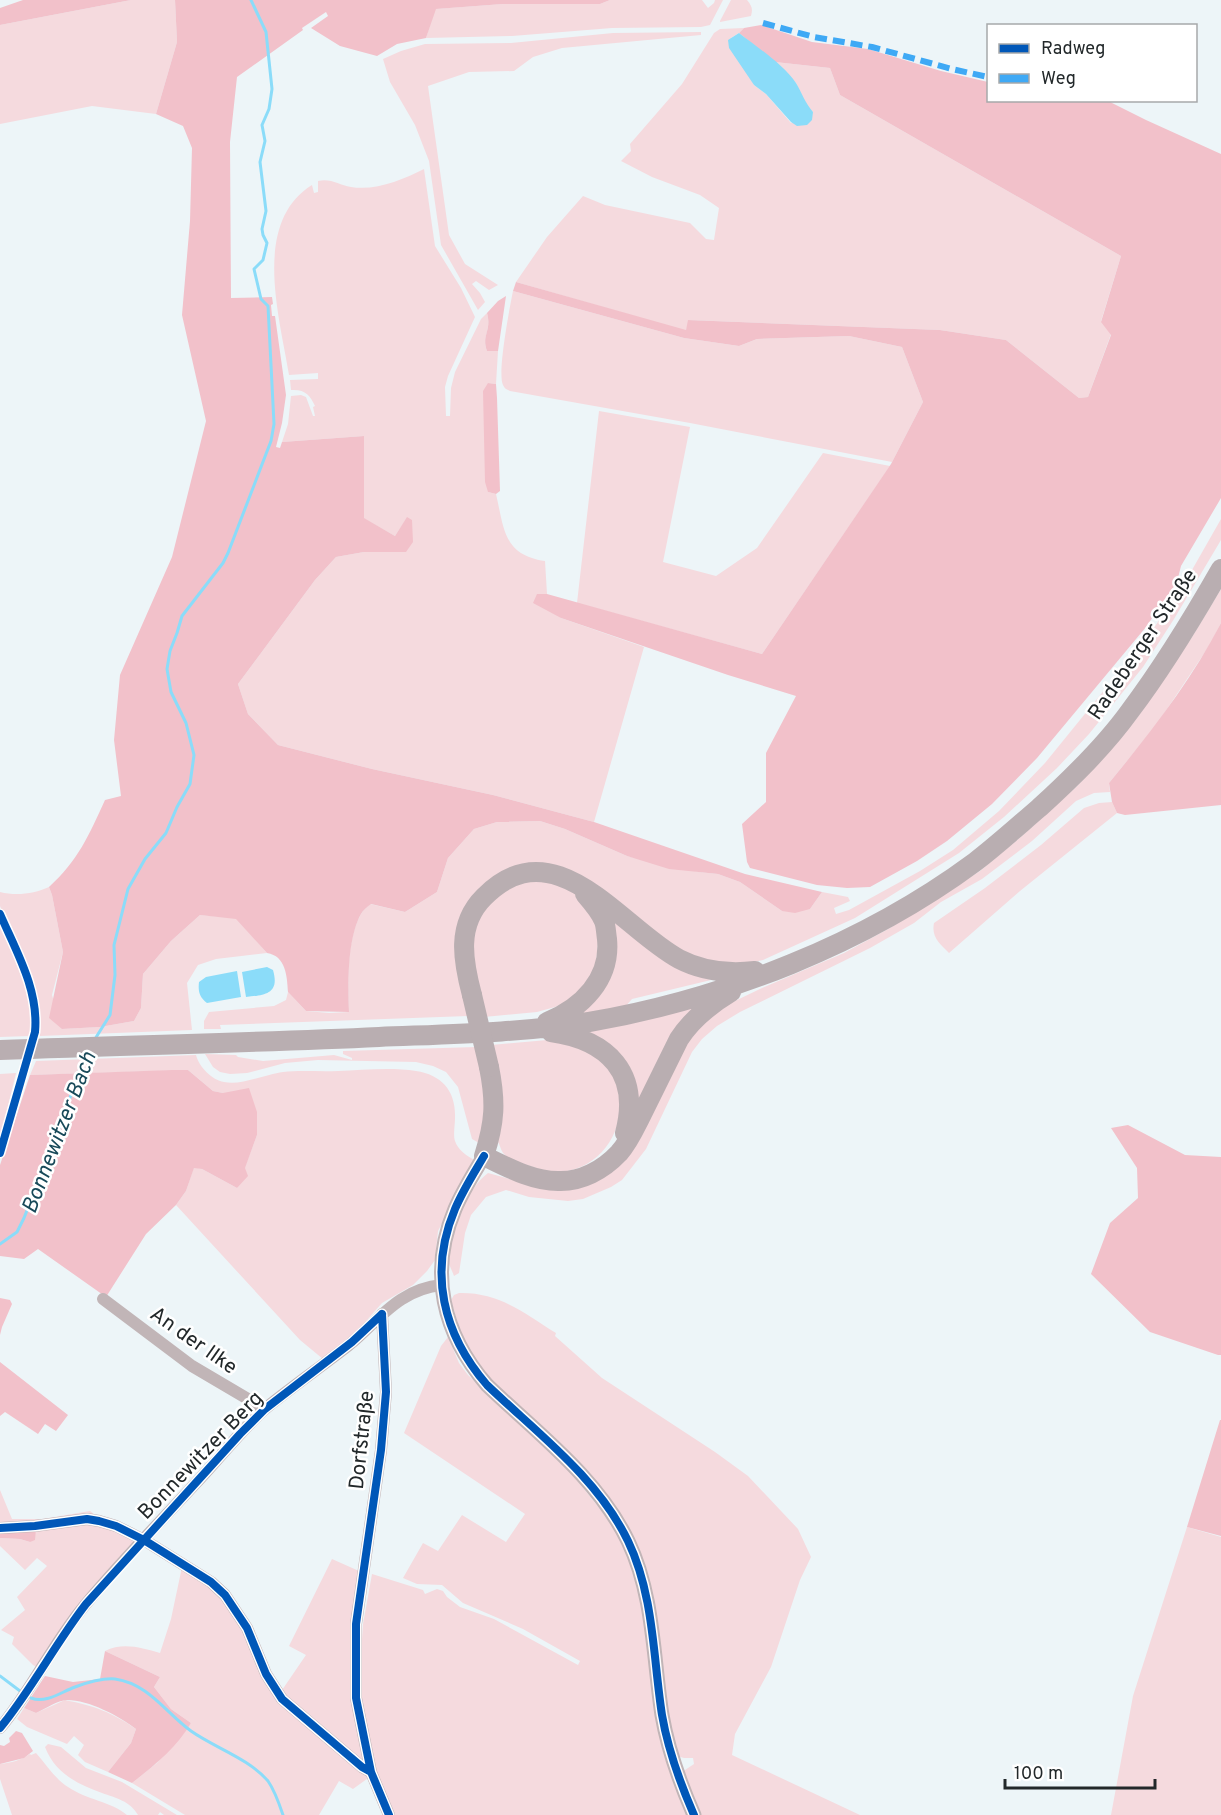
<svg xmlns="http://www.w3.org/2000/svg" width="1221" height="1815" font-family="Overpass,sans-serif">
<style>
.green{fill:#f5dade}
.forest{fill:#f2c1ca}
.water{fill:#8bdcf9}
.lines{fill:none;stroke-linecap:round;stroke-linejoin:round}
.stream{stroke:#8bdcf9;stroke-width:3}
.minor{stroke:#c1b5b7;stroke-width:12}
.tertiary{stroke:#c1b5b7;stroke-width:15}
.trunk{stroke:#b9aeb1;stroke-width:20}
.trunk-bridge{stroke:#b9aeb1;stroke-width:20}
.quiet{stroke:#3fa9f5;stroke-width:6;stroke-dasharray:12 6;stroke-linecap:butt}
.cycleway-casing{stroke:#fff;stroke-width:11}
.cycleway{stroke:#0057b8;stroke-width:8}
.labels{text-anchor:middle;stroke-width:5;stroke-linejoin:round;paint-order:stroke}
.street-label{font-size:21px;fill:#22282a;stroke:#fff}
.water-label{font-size:22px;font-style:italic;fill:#184959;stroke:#fff}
</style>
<rect width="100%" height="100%" fill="#edf5f8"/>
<!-- green -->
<path class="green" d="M131,0h44l2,42 -21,72 -64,-8 -92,18v-99z
M610,0h92l6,8 6,-5 1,-3h8l-13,25 -9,2 -89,1 -100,8 -86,2 9,-29 68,-5h97z
M731,0h16c5,6 6,9 4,16l-31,6v-1z
M744,28l-5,5 -8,5 23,47 12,9 25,29 22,-11 -7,-7 -10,-22 -21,-21 55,6 10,27 281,161 -20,65 10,13 -23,63 -9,1 -73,-58 -66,-10 -251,-10 -3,11 -170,-49 31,-45 36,-41 22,9 85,18 16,16 8,1 5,-32 -19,-13 -48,-18 -31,-16 10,-10 -1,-7 52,-60 32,-51 6,-4z
M701,32v3l-139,13 -29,9 -19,14 -45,1 -41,14 21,149 16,29 33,21 -9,5 -13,-9 -4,3 8,9 5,9 -7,8 -37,-65 -12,-84 -14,-36 -25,-43 -7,-23 18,-8 24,-7 86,-1 102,-10z
M424,169l11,77 26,42 14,29 -27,59 -3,11 1,29h4l1,-28 4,-16 26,-53 6,-6c5,18 -6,23 0,38h11l-2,33 -8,-1v109l8,2c8,34 7,61 49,67l2,33h-10l24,24 83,29 -50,175 -101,-27 -121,-26 -94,-24 -30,-31 -10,-30 77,-104 21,-23 28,-5h42l1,-34 -12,18 -32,-18 1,-82 -82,6 6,-18 3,-28 10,-1 5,2 7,19h2l-2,-9 2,-1c-5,-11 -10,-17 -24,-16l-1,-10 28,-1v-6l-29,2c-9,-57 -38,-152 23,-190l2,8 4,-1v-11c13,-3 21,4 33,6 25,4 51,-7 73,-18z
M513,291l171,47 55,8 18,-7 92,-3 53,11 21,55 -31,60 -202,-39 -180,-32c-4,-2 -5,-2 -7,-6 -6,-12 7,-79 10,-94z
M599,411l91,16 -27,135 53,14 41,-28 66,-95 67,13 -128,188 -185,-51z
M1221,519v21l-47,79 -31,48 -54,67 -32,34 -53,49 -45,36 -104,65 -92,42 -27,6 -51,-11 -131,-87 -78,29 -8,119 -248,9 1,4h-17v-8l5,-9 65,-6 12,-6 2,-8 18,19 23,2 20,-1c-1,-29 -3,-72 12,-98 2,-4 6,-7 9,-10l35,8 32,-20 11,-34 26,-29 23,-7 43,-1 25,8 62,27 72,16 19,2 22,8 42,29 28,-2 12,-17 26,5 2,4 -16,7 2,6 13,-4 71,-39 33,-21 46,-39 46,-48 104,-128 35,-51z
M1221,589v34l-10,20 -54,81 -48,59 1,9 -16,1 -18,8 -44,40 -50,38 -41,23 -27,21 -44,25 -130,64 -23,14 -15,13 -10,13 -46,97 -24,31 -11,7 -28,12 -15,2 -39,-4 -23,-7 -20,7 -15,18 -6,18 -6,40 -5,3c-2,-6 -6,-12 -6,-18 2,-26 19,-70 40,-85l26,7h84l76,-121 36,-46 52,-25 82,-35 46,-25 90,-57 43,-36 53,-48 29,-31 32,-38 55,-81z
M1112,802l5,11 -97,78 -71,62c-9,-9 -18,-16 -15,-30l51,-35 56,-43 43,-37 15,-5z
M527,880l27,2 24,12 11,14 10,24 -4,42 -22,25 -18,8 -18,5 -53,5 -13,-63 6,-34 22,-28z
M49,887l3,8 11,57 -11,43 10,34 38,-2 34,-6 7,-13 2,-34 28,-33 29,-26 36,3 31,35 -51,6 -18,6 -11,18 5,47 -152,6v-19l-2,-11 -8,-28 -30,-72v-14c16,4 34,2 49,-5z
M602,907l99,69 10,4 -79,19 -7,8 -55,10 29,-24z
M0,921l25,65 7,32 -2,18 -30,1z
M702,1003l-67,103 -55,-75z
M547,1040c20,2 38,6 55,19 8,6 12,18 15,27 15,52 -32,102 -84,81 -9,-3 -23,-6 -29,-13 -3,-3 -4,-9 -6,-12l-7,-97z
M476,1047l12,68 -9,28 -7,-4 -14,-52 -12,-15 -13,-6 -17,-4 -98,-2 -33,3 -38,10 -17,1 -10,-2 -7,-5 -8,-13 31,1 2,2 25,4 71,-6 18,5v-2l-9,-4v-3z
M196,1055c3,12 16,25 28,27 17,4 42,-8 59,-10 18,-2 37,0 55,-1 24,-1 54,-4 78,0 26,4 40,20 39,47 0,7 -2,17 0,23 3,9 11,14 19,19l-36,71 -3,29 -8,11 -14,14 -31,18 -31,35 -28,21 -23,-19 -124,-135 10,-14 8,-24 8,2 35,19 20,-53 -34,-42 -10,-2 -25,-21 -158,5 6,-14z
M16,1073l-16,66v-65z
M459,1293c40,-1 65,20 97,40l-1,3 47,42 113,74 33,24 50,53 13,28 -11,23 -29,87 -36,67 -3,21 128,60h-159l-19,-43 12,-8 -1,-6h-9l-7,-2 -46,-219 -142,-158 -26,-37 -12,-42 3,-5z
M448,1337l11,26 9,12 104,99 37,46 16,27 13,42 49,226h-295l-17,-41 -16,-91 4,-59 9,-50 51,16 2,4 12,-5 6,2 4,6 13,10 34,12 84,46 2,-4 -57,-32 -60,-26 -21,-18 -25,-1 -14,-6 20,-35 15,8 24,-36 44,27 19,-28 -121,-81 37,-87z
M0,1490l12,29h31l47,-8 9,7 -99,8z
M98,1523l36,15 1,6 -96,124 -6,-3 -21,-21 2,-7 -13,-7 24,-20 -8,-13 30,-31 -10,-8 -12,12 -25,-24v-8l20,1 10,3 6,-13z
M1187,1527l34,10v278h-110l22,-119z
M332,1559l27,12 -7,51 15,142 -87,-71 26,-38 -17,-9z
M182,1567l27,16 36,46 18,45 108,102 -18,13 -14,-8 -20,34h-134l-53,-32 25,-20 34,-40 -20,-14 -17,-22 6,-10 -55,-26c18,-9 37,-3 55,2l11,-34z
M65,1700c30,6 46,12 71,29l-5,14 -23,29 -23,-10 -7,-7 6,-10 -10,-9 -7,8 -40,-17 -10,-8 7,-11 12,5z
M48,1744l13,3 25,21 36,14 55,33h-13l-4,-3 -2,3h-20c-8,-14 -22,-17 -36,-22 -25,-9 -47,-20 -57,-46z
M36,1753c11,12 18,25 32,34 19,13 42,14 59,28h-115l-12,-36v-15c11,-1 21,-4 30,-10l1,1z"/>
<!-- forest -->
<path class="forest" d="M23,0h108l-131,25v-17z
M175,0h435l-10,4h-97l-67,5 -10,29 -29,6 -20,12 -37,-10 -29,-18 17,-12 -2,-4 -24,16 1,2 -66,47 -7,65 1,156 41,-1 1,7 -2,1 1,11h3l11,79 -4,28 -6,24 4,1 2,-6 82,-6v82l31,18 12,-19 5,3 1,22 -7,10h-42l-28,5 -21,23 -77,104 10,30 30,31 94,24 121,26 101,27 151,52 77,18 -12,17 -15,4 -13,-2 -42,-29 -22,-8 -49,-5 -42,-13 -62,-27 -25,-8 -43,1 -23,7 -26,29 -11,34 -32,20 -34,-8c-4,3 -8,6 -10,10 -14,25 -13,70 -12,98l-43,-1 -18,-19c-1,-16 -2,-36 -21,-39l-31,-34 -36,-4 -29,26 -28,33 -2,34 -7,13 -34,6 -38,2 -13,-11 14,-66 -11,-57 -3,-8c29,-26 40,-52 56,-87l16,-4 -7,-56 6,-65 52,-118 34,-136 -24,-106 8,-94 2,-73 -9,-22 -27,-12 21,-72z
M761,25l51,17 56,7 73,22 47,11v18l120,1 38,19 75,34v344l-40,68 -4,16 -31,45 -109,131 -45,46 -45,37 -30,20 -47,26 -23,1 -30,-3 -67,-17 -3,-6 -5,-38 24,-22v-49l30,-57 -68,-21 -167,-57 -28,-15 4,-9h10l215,60 129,-190 32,-62 -21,-55 -53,-11 -92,3 -18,7 -55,-8 -171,-47 3,-9 170,48 2,-10 252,10 66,10 73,58 9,-1 23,-62 -10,-13 20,-66 -281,-161 -10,-27 -55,-6 -36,-29 5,-5z
M506,296l-8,55h-11c-6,-16 5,-20 0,-38l11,-12z
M488,383l8,1 1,14 3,93 -4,3 -8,-2 -3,-10 -2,-91z
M1221,623v182l-96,10 -8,-2 -5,-11 -3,-19c41,-50 82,-102 112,-160z
M172,1070h16l25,21 10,2 26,-5 8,24v23l-12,33 3,8 -11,12 -35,-19 -8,-1 -8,23 -10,14 -30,29 -40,63 -68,-48 -14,10 -24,-3v-91l30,-90z
M1128,1125l57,30 36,2v198h-3l-68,-23 -59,-58 19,-51 28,-25 -1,-30 -26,-40z
M0,1298l10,2 2,4 -10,23 -2,8z
M0,1362l68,53 -12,16 -11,-7 -7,10 -33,-22 -5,4z
M1220,1420h1v116l-34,-9z
M36,1529l-1,11 -5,2 -10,-3 -20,-1v-7z
M105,1651l55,26 -6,10 17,22 20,14c-14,24 -37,43 -59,60l-24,-11 23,-29 5,-14c-17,-13 -47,-29 -69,-29 -9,0 -22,9 -31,13l-12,-5 21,-32 28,6 27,-3z
M16,1731l6,2 11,18 -9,7 -24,6v-19l4,1 6,-4 -1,-4z"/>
<!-- water -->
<path class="water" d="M739,33c18,14 44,31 57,50 6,10 9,20 17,29l-1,8 -5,5 -10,1 -6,-4 -25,-28 -12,-9 -25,-37 -1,-8z
M267,967l6,3c7,24 -8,25 -27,27l-4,-25z
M237,971l4,26 -34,6c-8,-6 -9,-12 -8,-21l7,-5z"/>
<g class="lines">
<!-- stream -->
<path class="stream" d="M95,1039l15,-24 5,-40 -1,-30 14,-56 17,-30 21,-26 11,-26 13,-23 4,-29 -8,-32 -15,-31 -4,-23 3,-18 7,-18 5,-17 41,-53 5,-10 43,-112 3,-17 -6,-118 -7,-7 -7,-30 9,-9 4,-17 -4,-8 -1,-6 4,-18 -6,-49 5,-21 -3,-16 7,-16 3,-20 -6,-57 -15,-32
M0,1244l17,-12 7,-14 38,-97 23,-67
M0,1676l20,15
M31,1698c15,6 30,-6 44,-11 11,-4 28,-9 40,-8 34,5 50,33 76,52 24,17 57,27 77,50 7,10 11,22 15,34"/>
<!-- minor -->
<path class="minor" d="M103,1299l89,67 73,43
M382,1314l4,78 -5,58 -25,174v74l15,74 18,43
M0,1528l35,-2 52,-7 12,2 17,5 28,14 67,42 14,13 22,33 19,46 16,25 80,68 9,5
M0,1728c32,-38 53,-85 85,-123 34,-41 74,-82 110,-121 24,-25 45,-53 71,-76 27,-22 56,-42 83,-63 30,-25 50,-56 93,-60"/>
<!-- tertiary -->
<path class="tertiary" d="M484,1156c-10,17 -21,34 -29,53 -27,64 -12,125 32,176 50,48 110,92 141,156 26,54 25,116 34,174 6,35 18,68 32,100"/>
<!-- trunk -->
<path class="trunk" d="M472,995c-9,-34 -16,-70 12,-98 71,-72 137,31 195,62 23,12 50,15 76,12
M547,1022c35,-14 64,-43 60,-83 -1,-6 -1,-13 -3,-18 -4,-10 -12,-19 -19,-27
M551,1032c57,8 90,41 74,101
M0,1050c126,-5 253,-7 379,-13 70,-3 140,-4 210,-15 135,-23 275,-78 386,-160 22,-17 43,-36 64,-54 33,-30 65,-61 91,-97 34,-45 63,-93 91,-142
M489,1067c7,35 6,55 -5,89 23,11 48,25 74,25 23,1 45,-11 61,-28 9,-10 15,-23 21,-35 13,-26 26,-53 39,-79 13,-20 32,-35 52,-47"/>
<!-- trunk-bridge -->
<path class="trunk-bridge" d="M472,995l17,72"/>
<!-- quiet -->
<path class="quiet" d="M763,23l51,14 58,10 80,22 36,8"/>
<!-- cycleway casing -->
<g class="cycleway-casing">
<path id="cycleway" d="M0,914c16,37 39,76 35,118l-35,121
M484,1156c-10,17 -21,34 -29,53 -27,64 -12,125 32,176 50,48 110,92 141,156 26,54 25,116 34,174 6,35 18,68 32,100
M382,1314l4,78 -5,58 -25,174v74l15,74 18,43
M0,1528l35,-2 52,-7 12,2 17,5 28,14 67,42 14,13 22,33 19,46 16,25 80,68 9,5
M0,1728c32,-39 55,-84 86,-124l154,-170 25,-25 87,-67 30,-28"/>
</g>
<!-- cycleway -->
<use href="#cycleway" class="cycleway"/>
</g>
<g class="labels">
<!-- street labels -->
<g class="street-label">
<text transform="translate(1142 644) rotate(-56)" y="7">Radeberger Straße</text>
<text transform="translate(194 1340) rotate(35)" y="7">An der Ilke</text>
<text transform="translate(361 1440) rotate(-84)" y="7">Dorfstraße</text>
<text transform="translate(200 1455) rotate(-46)" y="7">Bonnewitzer Berg</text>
</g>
<!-- water labels -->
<g class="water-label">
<text transform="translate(58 1132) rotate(-69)" y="8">Bonnewitzer Bach</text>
</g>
</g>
<!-- legend -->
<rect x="987" y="24" width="210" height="78" fill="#ffffff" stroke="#a7a9aa" stroke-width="1.5"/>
<rect x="999" y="44" width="30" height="9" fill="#0057b8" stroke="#a7a9aa" stroke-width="1.5"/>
<text x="1041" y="54" font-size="18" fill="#22282a">Radweg</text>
<rect x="999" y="74" width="30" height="9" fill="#3fa9f5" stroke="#a7a9aa" stroke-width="1.5"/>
<text x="1041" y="84" font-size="18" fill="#22282a">Weg</text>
<!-- scale -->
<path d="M1005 1779v9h150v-9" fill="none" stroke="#22282a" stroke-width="3"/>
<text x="1014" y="1779" font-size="18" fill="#22282a" stroke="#ffffff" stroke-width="4.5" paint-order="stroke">100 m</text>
</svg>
